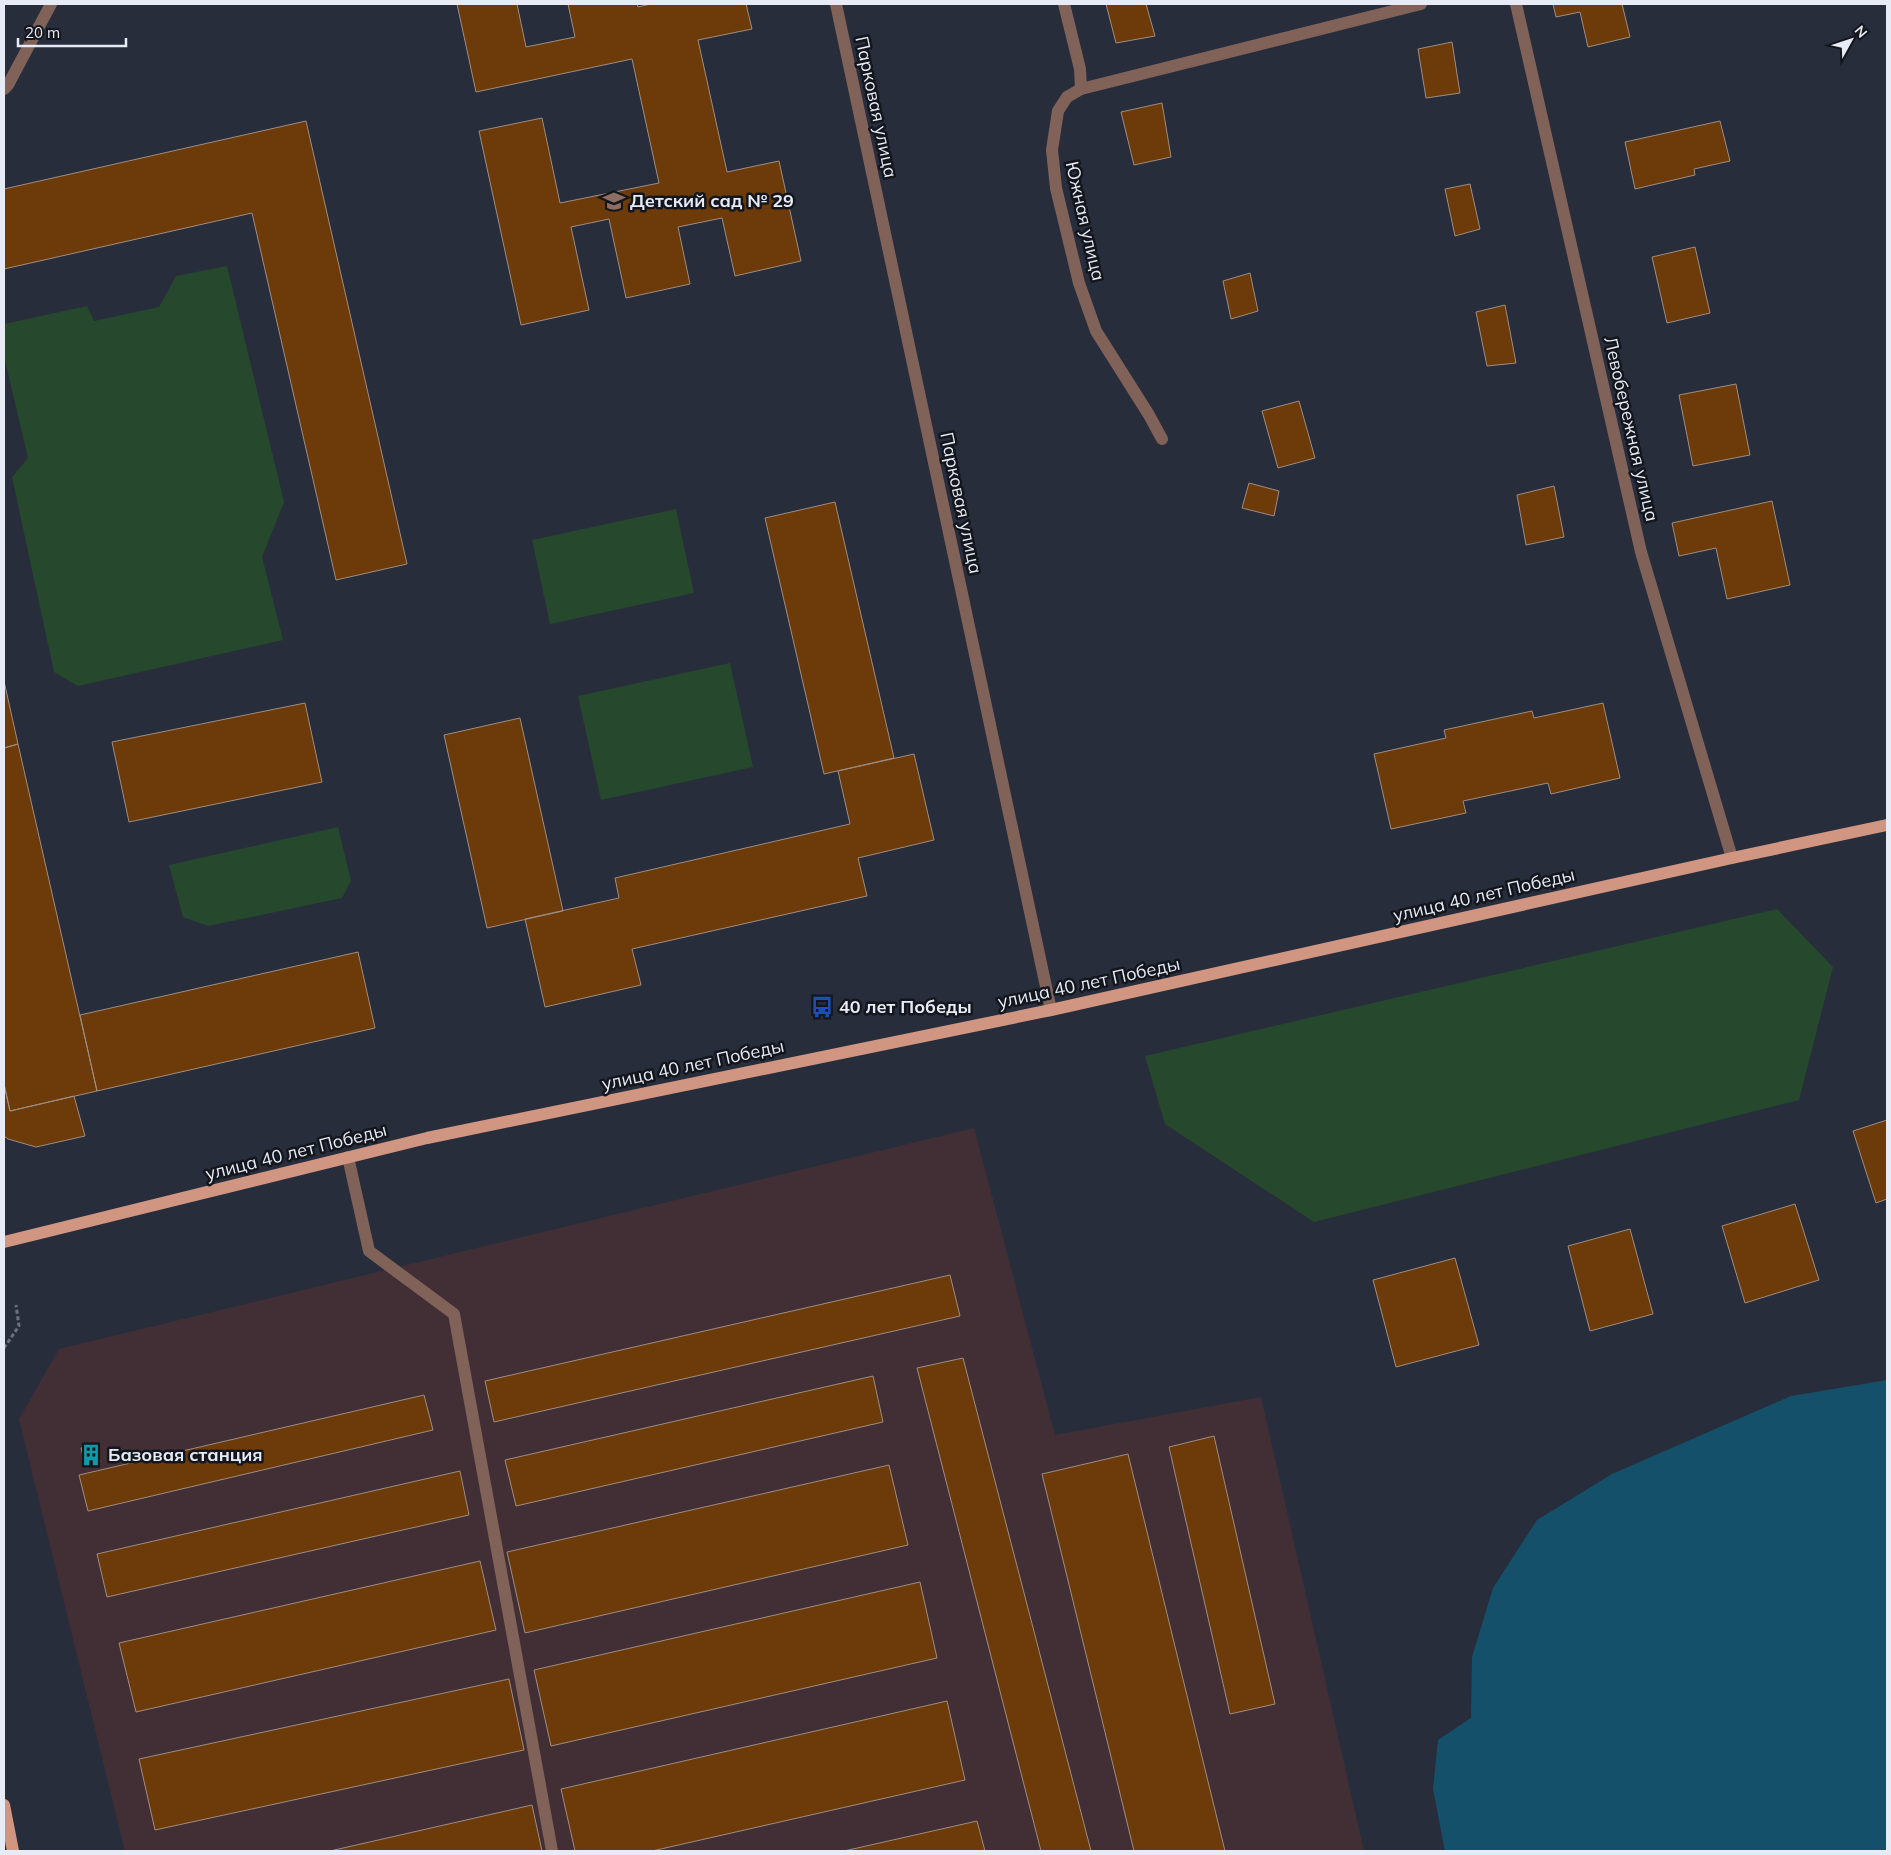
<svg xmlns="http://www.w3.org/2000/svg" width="1891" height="1855" font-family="Mulish,sans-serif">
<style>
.industrial{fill:#422f35}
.green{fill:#26482d}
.water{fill:#15506a}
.building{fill:#6d3b0a;stroke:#9e8d81}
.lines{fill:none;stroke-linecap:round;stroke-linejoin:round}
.path{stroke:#6d717e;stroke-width:3;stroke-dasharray:4 2.5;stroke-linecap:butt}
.minor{stroke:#806259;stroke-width:12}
.major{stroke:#d19682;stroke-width:12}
.labels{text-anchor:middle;stroke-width:5;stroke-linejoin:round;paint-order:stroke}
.street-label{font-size:18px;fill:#e7ebf5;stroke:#13161c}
.poi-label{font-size:18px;font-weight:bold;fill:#e7ebf5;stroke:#13161c;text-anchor:start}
</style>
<rect width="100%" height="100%" fill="#282d3c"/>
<!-- industrial -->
<path class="industrial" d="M974,1128l81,307 206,-38 103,454h-1239l-106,-432 40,-70z"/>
<!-- green -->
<path class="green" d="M227,266l57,236 -22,55 21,83 -205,46 -24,-14 -42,-195 16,-19 -24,-102v-32l83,-18 7,15 65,-14 17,-31z
M676,509l18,84 -144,31 -18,-84z
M730,663l23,104 -152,33 -23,-104z
M338,827l13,54 -9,17 -134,28 -25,-9 -14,-52z
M1777,909l56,58 -34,133 -485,122 -149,-98 -20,-68z"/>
<!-- water -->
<path class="water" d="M1887,1380v471h-442l-12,-62 5,-49 33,-22 1,-61 21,-69 44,-68 75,-46 179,-78z"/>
<!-- building -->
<path class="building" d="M457,4h60l9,43 49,-10 -7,-33h69l1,3 13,-3h95l6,25 -54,11 29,132 52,-11 22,100 -66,15 -13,-58 -44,9 12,57 -64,14 -17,-79 -38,8 18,83 -68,15 -42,-194 63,-13 18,85 99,-20 -27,-124 -156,33z
M1106,4h40l9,32 -39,7z
M1553,4h69l8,33 -42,10 -8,-35 -24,5z
M1452,42l8,51 -34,5 -8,-49z
M1162,103l9,54 -37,8 -13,-53z
M306,121l101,443 -71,16 -84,-367 -248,56v-80z
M1720,121l10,40 -36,8 1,6 -60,14 -10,-47z
M1470,184l10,45 -25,7 -10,-47z
M1695,247l15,66 -43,10 -15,-66z
M1250,273l8,38 -27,8 -8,-38z
M1505,305l11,58 -29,3 -11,-54z
M1736,384l14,71 -57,11 -14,-71z
M1299,401l16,57 -37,10 -16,-57z
M1249,483l30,8 -5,25 -32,-8z
M1554,486l10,51 -38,8 -9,-50z
M1772,501l18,84 -63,14 -11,-51 -37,8 -7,-33z
M835,502l59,256 -70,16 -59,-256z
M4,681l14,63 -14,4z
M305,703l17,79 -193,40 -17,-80z
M1603,703l17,75 -69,16 -3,-11 -85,18 3,12 -75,16 -17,-75 72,-16 -2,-8 88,-19 2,7z
M520,718l43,193 -76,17 -43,-193z
M18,744l79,347 -87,20 -6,-27v-336z
M914,754l20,86 -76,18 9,38 -235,53 9,36 -96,22 -20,-88 94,-21 -4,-20 235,-54 -12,-53z
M358,952l17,76 -278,63 -17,-76z
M4,1084l6,27 64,-15 11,40 -49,11 -28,-8 -4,-3z
M1887,1120v79l-11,4 -23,-72z
M1795,1204l24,76 -74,23 -23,-77z
M1630,1229l23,85 -63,17 -22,-85z
M1455,1258l24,87 -83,22 -23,-87z
M950,1275l10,41 -466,106 -9,-41z
M963,1358l128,493h-50l-124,-483z
M873,1376l10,46 -367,84 -11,-46z
M424,1395l9,35 -345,81 -9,-36z
M1214,1436l61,268 -45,10 -61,-267z
M96,1444l4,18 -15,3 -4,-17z
M1128,1454l97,397h-91l-92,-377z
M889,1465l19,80 -383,88 -18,-81z
M460,1471l9,44 -362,82 -10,-43z
M480,1561l16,69 -360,82 -17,-69z
M920,1582l17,76 -386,88 -17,-76z
M509,1679l15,71 -369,80 -16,-71z
M947,1701l18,79 -313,71h-77l-14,-62z
M532,1805l10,46h-212z
M977,1821l8,30h-141z"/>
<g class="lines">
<!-- path -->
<path class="path" d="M4,1348l15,-22 -3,-21"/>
<!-- minor -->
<path class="minor" d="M836,4l215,1006
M1064,4l16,65 1,20 -14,8 -9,14 -6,39 4,38 23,95 17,48 53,84 13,24
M1516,4l125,548 91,306
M4,89l4,-4 43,-81
M1081,89l340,-85
M348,1157l21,94 85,63 98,537"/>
<!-- major -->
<path class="major" d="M4,1242l423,-104 624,-128 681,-152 155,-33
M4,1805l9,46"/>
</g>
<!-- icons -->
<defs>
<g id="school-bare" transform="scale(1.725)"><path d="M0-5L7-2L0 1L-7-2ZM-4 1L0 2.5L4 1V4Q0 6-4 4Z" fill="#8d6e63" stroke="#13161c" stroke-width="2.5" paint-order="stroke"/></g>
<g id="bus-bare" transform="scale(1.725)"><path d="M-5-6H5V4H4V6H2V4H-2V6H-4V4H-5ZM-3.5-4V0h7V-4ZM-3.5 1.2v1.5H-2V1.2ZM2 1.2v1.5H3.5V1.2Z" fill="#1a4fb4" stroke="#13161c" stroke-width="2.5" paint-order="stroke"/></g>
<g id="building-bare" transform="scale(1.725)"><path d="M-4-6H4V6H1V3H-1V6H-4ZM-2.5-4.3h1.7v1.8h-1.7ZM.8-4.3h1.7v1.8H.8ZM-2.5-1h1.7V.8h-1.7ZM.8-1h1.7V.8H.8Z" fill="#0f9aa8" stroke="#13161c" stroke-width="2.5" paint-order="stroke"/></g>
</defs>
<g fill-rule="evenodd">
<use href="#school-bare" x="614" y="201"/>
<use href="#bus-bare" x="822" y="1007"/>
<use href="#building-bare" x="91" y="1455"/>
</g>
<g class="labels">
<!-- street labels -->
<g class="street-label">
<text transform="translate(876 107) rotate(78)" y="6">Парковая улица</text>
<text transform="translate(1085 221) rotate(77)" y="6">Южная улица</text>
<text transform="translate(1631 429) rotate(77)" y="6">Левобережная улица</text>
<text transform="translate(961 503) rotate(78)" y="6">Парковая улица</text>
<text transform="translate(1484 895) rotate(-13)" y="6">улица 40 лет Победы</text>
<text transform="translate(1089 983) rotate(-12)" y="6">улица 40 лет Победы</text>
<text transform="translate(693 1065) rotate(-12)" y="6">улица 40 лет Победы</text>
<text transform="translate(296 1152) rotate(-14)" y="6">улица 40 лет Победы</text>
</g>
<!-- poi labels -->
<g class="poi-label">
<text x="630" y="207">Детский сад № 29</text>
<text x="839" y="1013">40 лет Победы</text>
<text x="108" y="1461">Базовая станция</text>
</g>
</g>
<!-- border -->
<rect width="1891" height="1855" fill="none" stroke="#e7ebf5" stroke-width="10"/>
<!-- north arrow -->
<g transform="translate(1851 40) rotate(50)" stroke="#13161c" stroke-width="4" paint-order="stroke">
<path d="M0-4L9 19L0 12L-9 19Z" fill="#e7ebf5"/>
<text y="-8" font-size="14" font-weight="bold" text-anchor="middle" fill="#e7ebf5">N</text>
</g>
<!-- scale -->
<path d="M18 38v8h108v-8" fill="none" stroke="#e7ebf5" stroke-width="2.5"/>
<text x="25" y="38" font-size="15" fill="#e7ebf5" stroke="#13161c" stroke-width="4" paint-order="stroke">20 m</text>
</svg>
